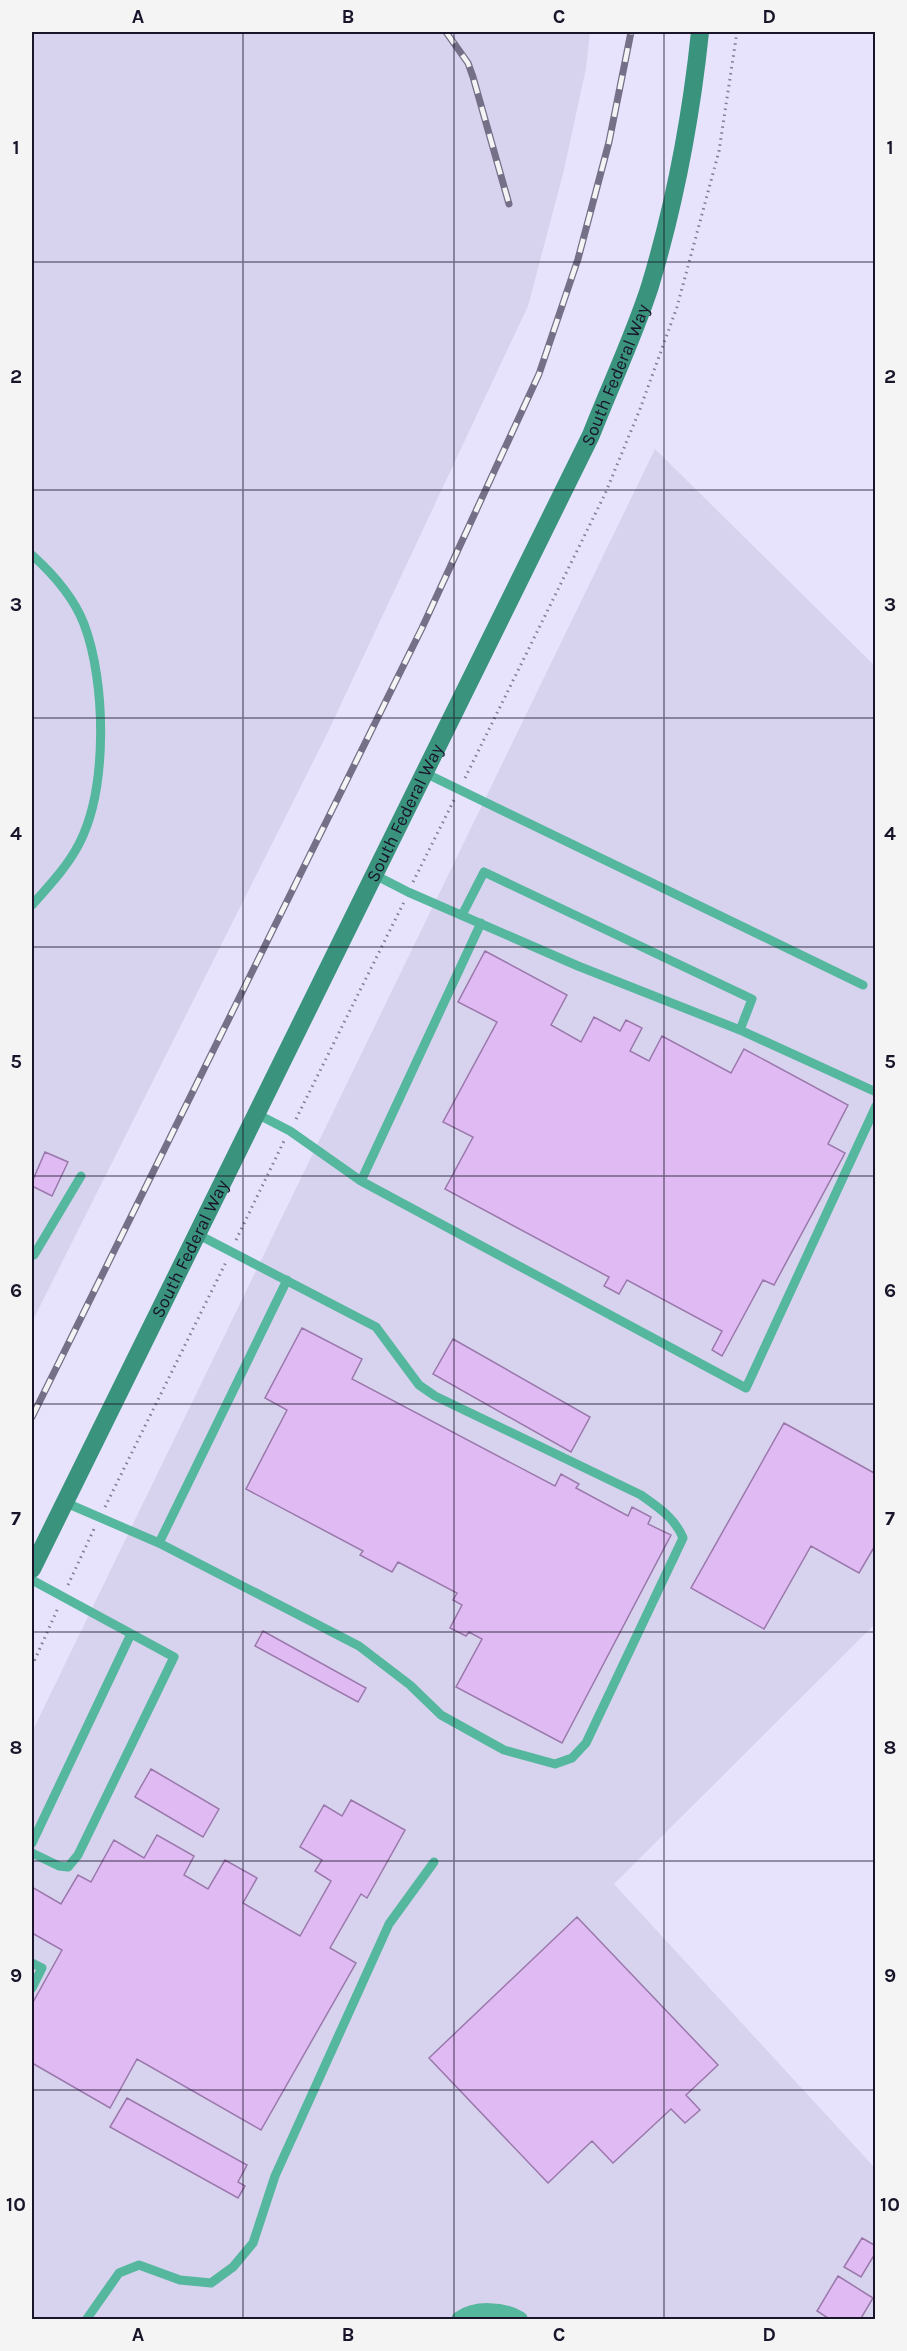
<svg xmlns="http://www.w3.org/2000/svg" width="907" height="2351" font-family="Karla,sans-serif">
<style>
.built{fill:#d7d2ee}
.building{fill:#e0bbf3;stroke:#9a78ab;stroke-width:1.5}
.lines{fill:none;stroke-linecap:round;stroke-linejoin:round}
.path{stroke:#837e96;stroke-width:3;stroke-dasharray:1.5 4.5;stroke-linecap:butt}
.service{stroke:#54b79e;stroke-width:9}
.minor{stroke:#54b79e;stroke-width:18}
.secondary{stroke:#3a937d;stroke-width:18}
.rail-casing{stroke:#756f87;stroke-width:7}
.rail{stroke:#f4f4f4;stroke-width:4.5;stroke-dasharray:14;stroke-linecap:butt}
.grid{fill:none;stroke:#1a142a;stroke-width:1.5;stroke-opacity:0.55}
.labels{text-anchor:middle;stroke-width:6;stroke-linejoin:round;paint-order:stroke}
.street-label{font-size:18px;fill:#1a142a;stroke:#f4f4f4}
.neatline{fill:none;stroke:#1a142a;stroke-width:2}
.grid-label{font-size:20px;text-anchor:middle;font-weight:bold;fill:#1a142a}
</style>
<rect width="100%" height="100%" fill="#e8e3fd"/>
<!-- built -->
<path class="built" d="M32,32h558l-4,36 -22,102 -36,136 -202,430 -294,586z
M655,449l220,217 1,957 -262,261 261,284v151h-843v-587z"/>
<!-- building -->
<path class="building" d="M485,951l82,44 -16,30 30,17 13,-25 26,14 6,-11 16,8 -12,23 19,10 13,-25 69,37 13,-24 104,56 -20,39 17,9 -71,132 -11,-5 -41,76 -10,-6 10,-19 -95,-51 -8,14 -15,-8 5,-9 -164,-88 28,-52 -30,-15 54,-100 -39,-20z
M45,1152l23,10 -16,34 -20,-10v-4z
M302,1328l60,31 -10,20 203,107 6,-12 18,10 -3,4 52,28 4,-9 19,10 -3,7 23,11 -109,208 -106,-56 26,-48 -13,-7 -3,4 -16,-8 12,-23 -9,-5 4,-7 -59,-31 -6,10 -32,-17 3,-4 -117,-62 41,-79 -22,-12z
M453,1339l137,78 -19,35 -138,-78z
M784,1423l92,51v70l-17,29 -48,-27 -47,83 -73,-41z
M263,1631l103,57 -8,14 -103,-56z
M151,1769l68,40 -16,28 -68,-40z
M351,1800l54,30 -38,68 -6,-4 -31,54 26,15 -95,167 -124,-71 -27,49 -78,-45v-59l30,-54 -30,-17v-46l29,17 17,-29 13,7 23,-42 30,18 13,-23 37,21 -10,19 24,14 17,-29 32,18 -14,25 57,33 31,-55 -16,-10 7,-11 -22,-13 24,-42 18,11z
M577,1917l141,148 -32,30 14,15 -15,13 -14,-14 -58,54 -21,-22 -44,42 -119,-125z
M127,2098l120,67 -9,17 7,4 -7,12 -128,-71z
M862,2238l14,8v6l-15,25 -17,-10z
M838,2276l35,22 -13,22h-29l-14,-9z"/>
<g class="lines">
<!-- path -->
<path class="path" d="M465,778l140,-284 35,-85 37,-102 42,-156 18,-119
M413,882l41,-82
M296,1119l108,-217
M236,1240l48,-99
M105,1507l121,-245
M68,1585l26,-56
M32,1666l26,-58"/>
<!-- service -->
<path class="service" d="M32,555c20,18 42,43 52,69 22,58 24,164 -5,220 -12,23 -30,42 -47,61
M425,773l438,212
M375,875l33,17 170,74 162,64 136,62
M462,915l22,-43 268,127 -12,31
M257,1114l33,17 71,50 385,207 130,-282
M361,1181l120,-258
M34,1255l47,-79
M64,1502l95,41 200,103 51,39 31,30 63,35 51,14 17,-6 14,-15 97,-205c-8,-20 -25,-31 -42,-43l-206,-99 -16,-11 -43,-58 -179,-93
M159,1543l128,-263
M32,1580l142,77 -96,198 -10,12 -9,-1 -27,-13
M32,1843l99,-209
M32,1963l10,5 -10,20
M86,2320l33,-47 20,-8 41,15 31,3 22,-16 20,-24 22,-67 114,-252 45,-62"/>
<!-- minor -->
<path class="minor" d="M460,2320c15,-11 43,-10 59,0"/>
<!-- secondary -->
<path class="secondary" id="s1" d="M32,1569l559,-1134c19,-49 43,-99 59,-149 25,-83 41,-168 50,-254"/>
<!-- rail casing -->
<g class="rail-casing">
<path id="rail" d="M446,32l22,31 5,14 36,127
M32,1417l390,-789 117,-254 39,-115 31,-117 22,-110"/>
</g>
<!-- rail -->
<use href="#rail" class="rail"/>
</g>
<!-- grid -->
<path class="grid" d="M243,32v2288M454,32v2288M664,32v2288M32,262h844M32,490h844M32,718h844M32,947h844M32,1176h844M32,1404h844M32,1632h844M32,1861h844M32,2090h844"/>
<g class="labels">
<!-- street labels -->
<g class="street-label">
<text dy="6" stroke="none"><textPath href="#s1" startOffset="1329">South Federal Way</textPath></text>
<text dy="6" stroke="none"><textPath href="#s1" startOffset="843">South Federal Way</textPath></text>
<text dy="6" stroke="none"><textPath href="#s1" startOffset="357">South Federal Way</textPath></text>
</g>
</g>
<!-- border -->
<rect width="907" height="2351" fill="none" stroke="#f4f4f4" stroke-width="66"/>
<rect x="33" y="33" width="841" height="2285" class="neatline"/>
<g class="grid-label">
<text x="138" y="23">A</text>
<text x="348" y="23">B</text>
<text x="559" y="23">C</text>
<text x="769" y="23">D</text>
<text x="16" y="154">1</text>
<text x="890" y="154">1</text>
<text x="16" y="383">2</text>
<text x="890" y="383">2</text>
<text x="16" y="611">3</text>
<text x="890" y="611">3</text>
<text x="16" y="840">4</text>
<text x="890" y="840">4</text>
<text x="16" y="1068">5</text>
<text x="890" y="1068">5</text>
<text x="16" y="1297">6</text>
<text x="890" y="1297">6</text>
<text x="16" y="1525">7</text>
<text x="890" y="1525">7</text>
<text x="16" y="1754">8</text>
<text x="890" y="1754">8</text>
<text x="16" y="1982">9</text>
<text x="890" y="1982">9</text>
<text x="16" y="2211">10</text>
<text x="890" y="2211">10</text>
<text x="138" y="2341">A</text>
<text x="348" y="2341">B</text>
<text x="559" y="2341">C</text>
<text x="769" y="2341">D</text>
</g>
</svg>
